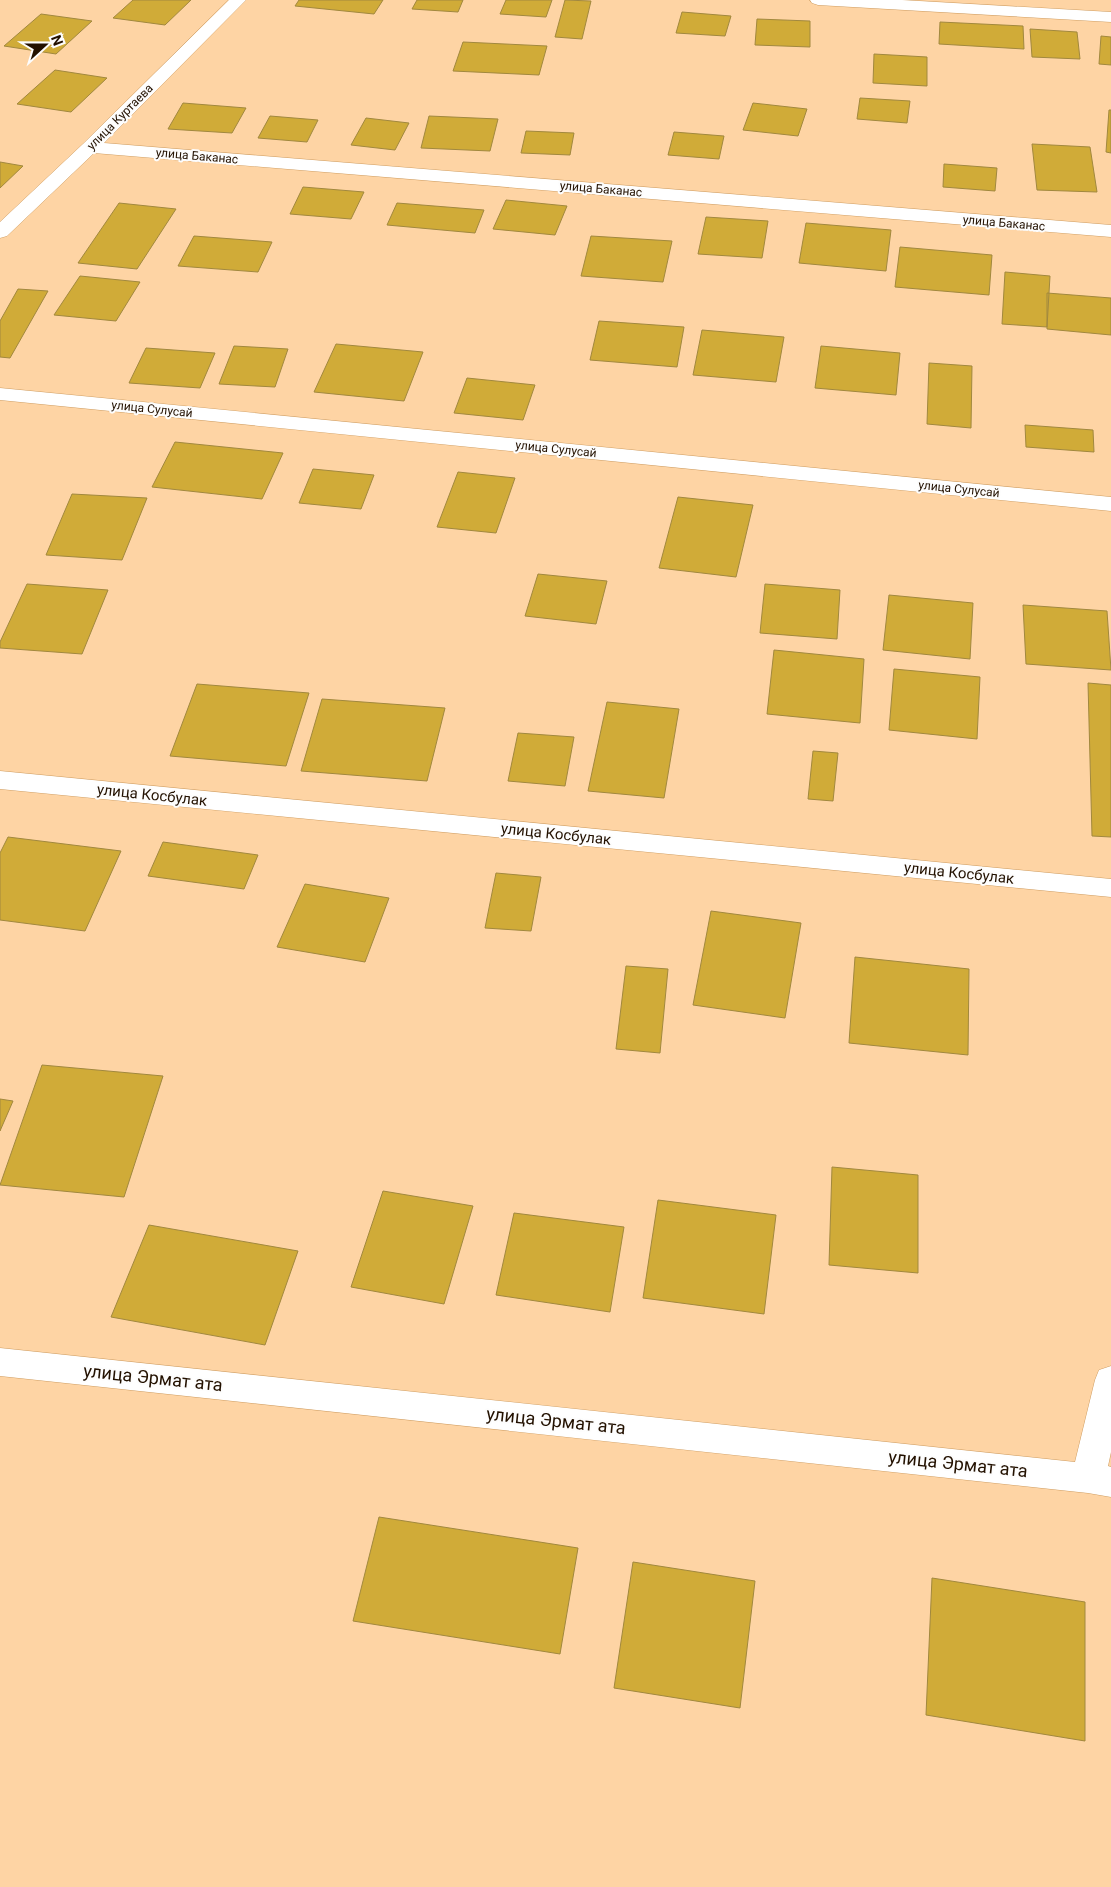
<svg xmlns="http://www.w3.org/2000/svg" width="1111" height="1887" font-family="Roboto,sans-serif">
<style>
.building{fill:#d0ab38;stroke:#a1883e}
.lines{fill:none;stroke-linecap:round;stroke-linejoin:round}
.minor-casing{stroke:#cf9d61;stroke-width:1}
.minor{fill:#fff;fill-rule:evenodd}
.labels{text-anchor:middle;stroke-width:4;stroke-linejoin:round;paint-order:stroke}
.far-street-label{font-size:12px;fill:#231100;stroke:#fdfdfd}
.street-label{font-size:15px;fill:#231100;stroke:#fdfdfd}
.near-street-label{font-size:18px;fill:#231100;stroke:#fdfdfd}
</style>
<rect width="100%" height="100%" fill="#fed4a4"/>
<!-- building -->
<path class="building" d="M133,0h58l-26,25 -52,-7z
M299,0h84l-9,14 -79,-8z
M417,0h46l-5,12 -46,-3z
M506,0h46l-6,17 -46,-3z
M565,0l26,1 -9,38 -27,-2z
M682,12l49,4 -6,20 -49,-3z
M41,14l51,7 -36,33 -52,-8z
M757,19l53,2v26l-55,-2z
M940,22l83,4 1,23 -85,-5z
M1030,29l47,3 3,27 -48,-2z
M1101,36l10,1v28l-12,-1z
M463,42l84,4 -8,29 -86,-4z
M874,54l53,3v29l-54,-3z
M55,70l52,8 -36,34 -54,-8z
M860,98l50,3 -3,22 -50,-4z
M183,103l63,5 -14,25 -64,-4z
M753,103l54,6 -9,27 -55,-6z
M1109,110h2v43l-5,-1z
M270,116l48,4 -11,22 -49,-4z
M429,116l69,3 -8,32 -69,-3z
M366,118l43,5 -14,27 -44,-5z
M526,131l48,2 -4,22 -49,-2z
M674,132l50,4 -5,23 -51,-4z
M1032,144l58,3 7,45 -60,-2z
M0,162l23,4 -23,22z
M944,164l53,4 -2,23 -52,-4z
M303,187l61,5 -13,27 -61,-5z
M506,200l61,6 -12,29 -62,-6z
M119,203l57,6 -39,60 -59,-6z
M397,203l87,7 -9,23 -88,-8z
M706,217l62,4 -6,37 -64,-4z
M806,223l85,7 -5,41 -87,-8z
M194,236l78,6 -14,30 -80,-6z
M591,236l81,5 -9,41 -82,-6z
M900,247l92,8 -3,40 -94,-8z
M1005,272l45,4 -3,51 -45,-3z
M80,276l60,6 -24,39 -62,-6z
M18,289l30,2 -38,67 -10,-1v-36z
M1047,293l64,5v37l-64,-6z
M599,321l85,6 -7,40 -87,-7z
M702,330l82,7 -8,45 -83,-7z
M336,344l87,8 -19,49 -90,-9z
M234,346l54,3 -13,38 -56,-3z
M821,346l79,7 -4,42 -81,-7z
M146,348l69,5 -15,35 -71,-5z
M929,363l43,3 -1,62 -44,-4z
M467,378l68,7 -12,35 -69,-7z
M1025,425l68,5 1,22 -68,-5z
M175,442l108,11 -21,46 -110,-12z
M313,469l61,6 -13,34 -62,-6z
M458,472l57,6 -19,55 -59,-6z
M72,494l75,4 -25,62 -76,-5z
M678,497l75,8 -17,72 -77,-9z
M538,574l69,7 -11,43 -71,-8z
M27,584l81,6 -26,64 -82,-6v-6z
M765,584l75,6 -3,49 -77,-6z
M889,595l84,8 -3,56 -87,-9z
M1023,605l84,6 4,59 -85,-6z
M774,650l90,9 -4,64 -93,-9z
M894,669l86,8 -3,62 -88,-9z
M1088,683l23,2v152l-19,-1z
M197,684l112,9 -23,73 -116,-10z
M322,699l123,9 -18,73 -126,-10z
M607,702l72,7 -15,89 -76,-7z
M518,733l56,4 -9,49 -57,-5z
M813,751l25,2 -5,48 -25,-2z
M8,837l113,14 -36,80 -85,-11v-67z
M163,842l95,13 -14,34 -96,-13z
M496,873l45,4 -10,54 -46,-3z
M305,884l84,14 -24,64 -88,-15z
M711,911l90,12 -16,95 -92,-13z
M855,957l114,12 -1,86 -119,-12z
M626,966l42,3 -8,84 -44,-4z
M42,1065l121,11 -39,121 -124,-12z
M0,1099l13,2 -13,30z
M832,1167l86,8v98l-89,-8z
M383,1191l90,15 -29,98 -93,-17z
M658,1200l118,15 -12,99 -121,-16z
M514,1213l110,14 -14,85 -114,-17z
M149,1225l149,26 -33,94 -154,-28z
M379,1517l199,31 -18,106 -207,-33z
M633,1562l122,19 -15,127 -126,-20z
M932,1578l153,24v139l-159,-26z"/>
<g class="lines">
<!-- minor casing -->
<g class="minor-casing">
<path id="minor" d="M229,0h17l-142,143 1007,82v12l-1017,-84 -87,83 -7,2v-16l84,-79z
M810,0h92l209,12v10l-293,-17 -6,-2z
M0,388l1111,109v14l-1111,-111z
M0,771l1111,108v18l-1111,-108z
M0,1348l1075,114 20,-82 4,-10 12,-4v86l-3,14 3,1v30l-23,-4 -1088,-117z"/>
</g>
<!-- minor -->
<use href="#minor" class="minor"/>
</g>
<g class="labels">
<!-- far-street labels -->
<g class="far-street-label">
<text transform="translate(120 117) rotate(-45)" y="4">улица Куртаева</text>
<text transform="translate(197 156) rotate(5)" y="4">улица Баканас</text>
<text transform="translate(601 189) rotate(5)" y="4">улица Баканас</text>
<text transform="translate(1004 223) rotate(5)" y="4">улица Баканас</text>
<text transform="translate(152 409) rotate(6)" y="4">улица Сулусай</text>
<text transform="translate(556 449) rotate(6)" y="4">улица Сулусай</text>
<text transform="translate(959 489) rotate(6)" y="4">улица Сулусай</text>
</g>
<!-- street labels -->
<g class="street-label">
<text transform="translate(152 795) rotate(6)" y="5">улица Косбулак</text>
<text transform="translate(556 834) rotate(6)" y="5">улица Косбулак</text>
<text transform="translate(959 873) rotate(6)" y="5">улица Косбулак</text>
</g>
<!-- near-street labels -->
<g class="near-street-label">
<text transform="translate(153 1378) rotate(6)" y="6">улица Эрмат ата</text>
<text transform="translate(556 1421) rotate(6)" y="6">улица Эрмат ата</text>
<text transform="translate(958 1464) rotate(6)" y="6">улица Эрмат ата</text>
</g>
</g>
<!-- north arrow -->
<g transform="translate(45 45) rotate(69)" stroke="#fdfdfd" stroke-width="4" paint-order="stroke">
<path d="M0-4L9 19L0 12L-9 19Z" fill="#231100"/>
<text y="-8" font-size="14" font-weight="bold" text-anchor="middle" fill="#231100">N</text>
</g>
</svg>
